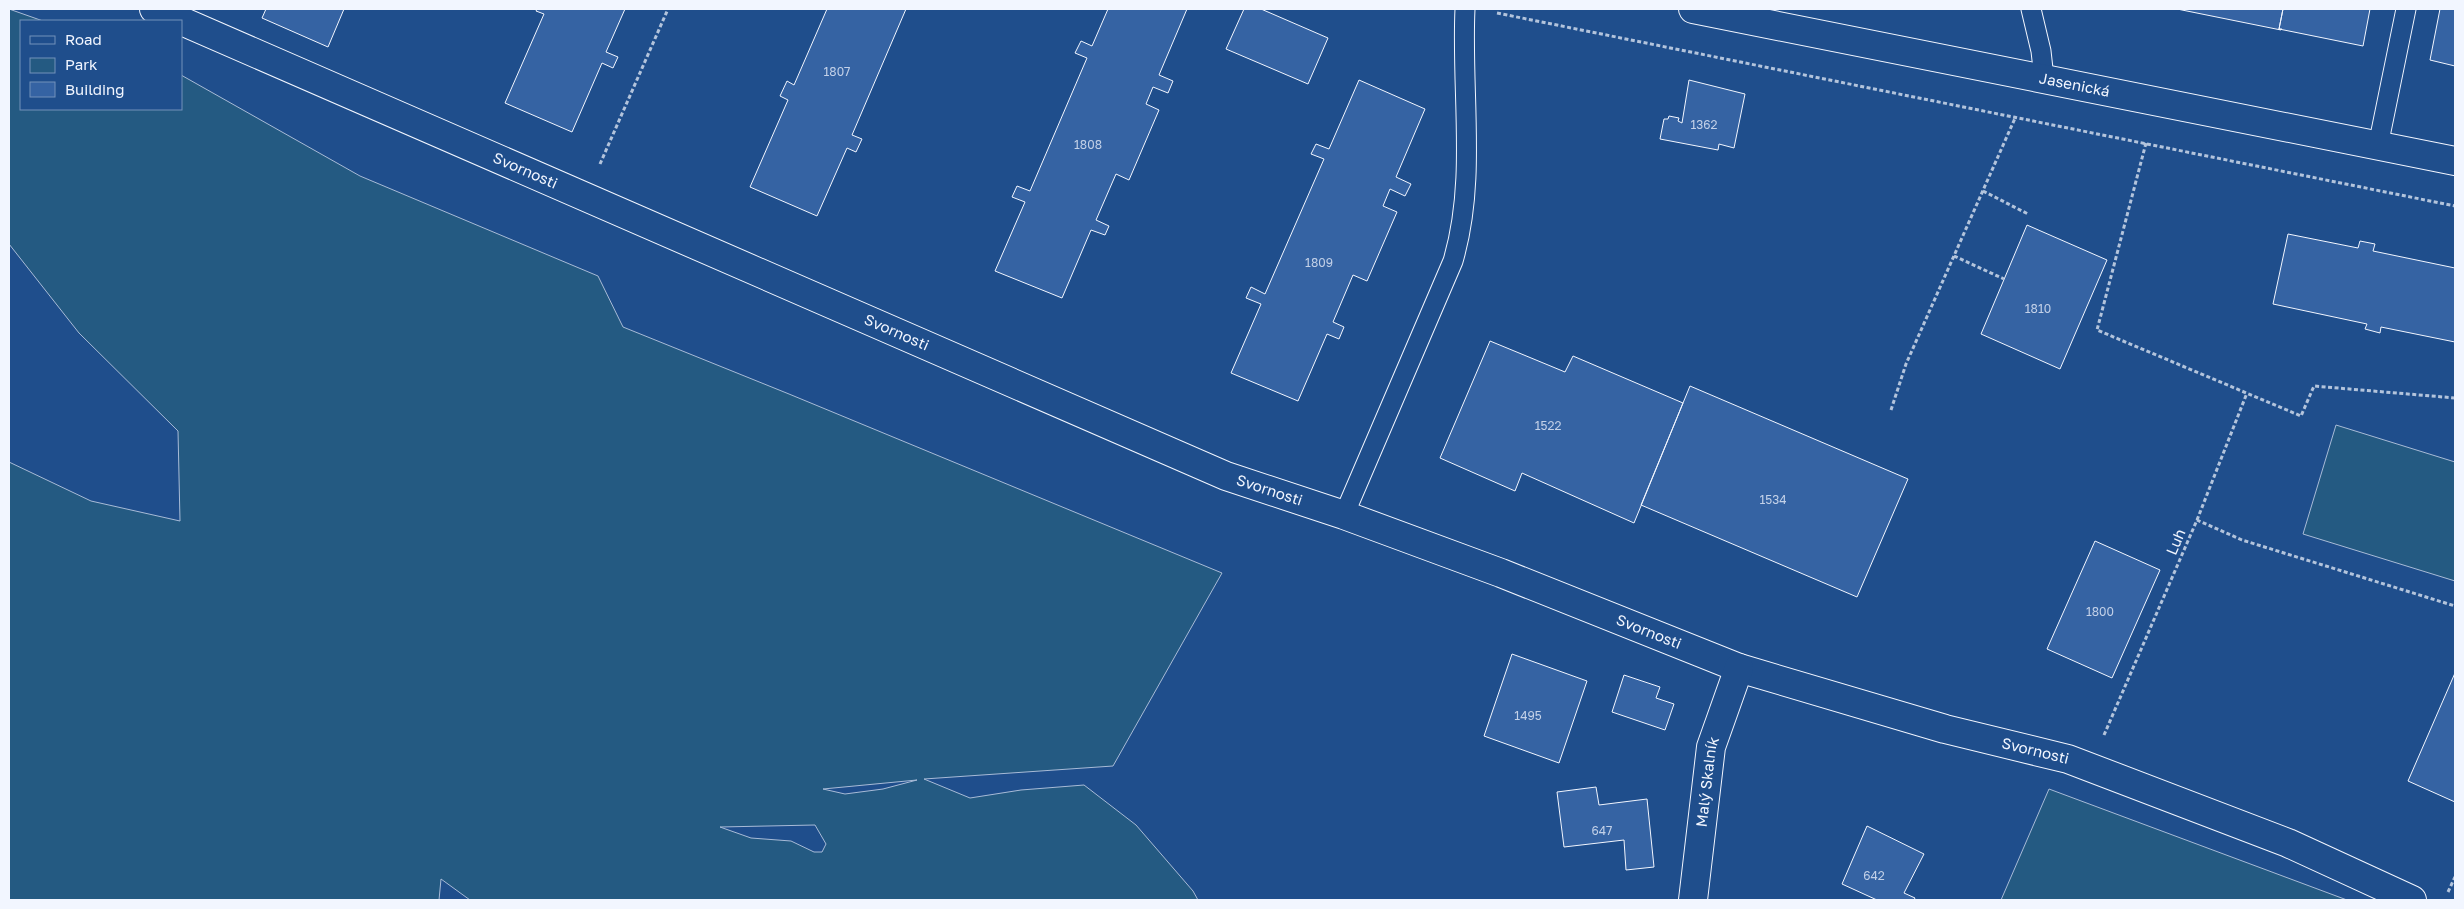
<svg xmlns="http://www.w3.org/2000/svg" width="2464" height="909" font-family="'Golos Text',sans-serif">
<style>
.green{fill:#245a82;stroke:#a8bbd7;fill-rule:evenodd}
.building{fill:#3563a3;stroke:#f2f6ff}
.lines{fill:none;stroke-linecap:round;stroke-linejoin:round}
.lane-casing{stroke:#f2f6ff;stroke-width:21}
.street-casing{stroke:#f2f6ff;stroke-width:30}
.secondary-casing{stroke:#f2f6ff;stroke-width:30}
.path{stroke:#b3c4dc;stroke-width:3;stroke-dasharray:4 2.5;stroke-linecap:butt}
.lane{stroke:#1f4e8c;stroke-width:19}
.street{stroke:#1f4e8c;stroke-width:28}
.secondary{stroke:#1f4e8c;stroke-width:28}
.labels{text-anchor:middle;stroke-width:4;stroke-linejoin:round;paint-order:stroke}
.number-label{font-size:12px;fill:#c3d1e8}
.street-label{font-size:15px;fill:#f2f6ff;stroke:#1f4e8c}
</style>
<rect width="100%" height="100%" fill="#1f4e8c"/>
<!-- green -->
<path class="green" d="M9,9l34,12h-22v88h160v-34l179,101 238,100 25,51 166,67 433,179 -109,193 -189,13 46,19 51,-8 63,-5 52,40 57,66 5,9h-728l-29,-21 -2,21h-430v-438l82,39 89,20 -2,-90 -99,-98 -70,-89zM917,780l-34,9 -38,5 -22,-5zM815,825l11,19 -4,8h-8l-23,-11 -40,-3 -31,-11z
M2336,425l119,37v119l-152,-47z
M2049,789l298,111h-346z"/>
<!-- building -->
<path class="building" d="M266,9h78l-16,38 -66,-29z
M537,9h88l-19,43 12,5 -5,11 -11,-5 -30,69 -67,-29 39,-89 -8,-3z
M827,9h79l-54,126 10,4 -6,13 -9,-4 -30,68 -67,-29 38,-87 -8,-4 7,-15 7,4z
M1108,9h79l-28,66 14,6 -5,12 -15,-6 -7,17 13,6 -30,70 -13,-6 -20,46 13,6 -4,9 -14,-5 -29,68 -67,-27 30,-69 -13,-5 5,-11 13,5 57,-133 -12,-5 6,-12 11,5z
M1244,9h17l67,29 -20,46 -82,-35z
M2177,9h106l-4,20h3l-1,1z
M2283,9h87l-7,37 -84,-17z
M2440,9h15v57l-25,-6z
M1359,80l66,29 -29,68 15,7 -6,12 -15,-7 -7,17 14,6 -30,69 -14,-6 -20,47 11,5 -5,12 -12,-5 -29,67 -67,-28 30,-69 -15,-6 5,-11 14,7 59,-135 -13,-5 5,-10 13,5z
M1689,80l56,14 -11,54 -15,-4 -1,6 -58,-11 4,-20h4l1,-3 10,2 -1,3 4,2z
M2027,225l80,35 -47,109 -79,-35z
M2288,234l70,14 2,-7 15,3 -2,7 82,17v74l-74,-15 -1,6 -15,-4 2,-5 -94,-20z
M1490,341l75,31 8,-16 110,47 -49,120 -112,-50 -7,18 -75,-33z
M1690,386l218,93 -51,118 -216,-92z
M2095,541l65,29 -48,108 -65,-29z
M1512,654l75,27 -28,82 -75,-27z
M2455,673v129l-47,-21z
M1624,675l36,12 -4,11 18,6 -9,26 -53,-18z
M1596,787l3,18 48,-6 7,68 -28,3 -2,-30 -60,7 -7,-55z
M1867,826l57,28 -20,39 11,5 -1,2h-37l-35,-16z"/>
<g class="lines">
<!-- lane casing -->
<g class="lane-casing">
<path id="lane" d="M2031,9l10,42 3,27
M2378,146l28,-137
M1344,515l109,-254c24,-81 8,-169 12,-252"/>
</g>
<!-- street casing -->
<g class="street-casing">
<g id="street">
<path id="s1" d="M154,9l1072,467 118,39 157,58 238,95 206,61 123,30 220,84 124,57"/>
<path id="s2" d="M1693,900l18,-153 28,-79"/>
</g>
</g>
<!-- secondary casing -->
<g class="secondary-casing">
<g id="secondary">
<path id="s3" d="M1693,9l762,152"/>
</g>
</g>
<!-- path -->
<path class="path" d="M1497,13l958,193
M2146,143l-49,187 204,86 13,-30 141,12
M600,164l68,-155
M1983,191l45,23
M1954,256l50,23
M1891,410l15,-46 110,-248
M2197,520l50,-127
M2104,735l93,-215 45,20 213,66
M2448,892l7,-15"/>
<!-- lane -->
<use href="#lane" class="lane"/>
<!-- street -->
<use href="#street" class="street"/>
<!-- secondary -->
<use href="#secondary" class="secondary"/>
</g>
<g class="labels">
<!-- number labels -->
<g class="number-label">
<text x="837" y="76">1807</text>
<text x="1704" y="129">1362</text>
<text x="1088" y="149">1808</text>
<text x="1319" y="267">1809</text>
<text x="2038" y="313">1810</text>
<text x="1548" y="430">1522</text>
<text x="1773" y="504">1534</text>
<text x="2100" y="616">1800</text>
<text x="1528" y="720">1495</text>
<text x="1602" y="835">647</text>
<text x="1874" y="880">642</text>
</g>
<!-- street labels -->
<g class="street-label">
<text dy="5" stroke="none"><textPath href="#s3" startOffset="389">Jasenická</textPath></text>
<text dy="5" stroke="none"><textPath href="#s1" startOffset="405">Svornosti</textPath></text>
<text dy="5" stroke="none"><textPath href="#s1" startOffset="810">Svornosti</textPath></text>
<text dy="5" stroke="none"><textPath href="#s1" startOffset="1215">Svornosti</textPath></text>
<text transform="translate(2176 542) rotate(-67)" y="5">Luh</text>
<text dy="5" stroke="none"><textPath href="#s1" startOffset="1620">Svornosti</textPath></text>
<text dy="5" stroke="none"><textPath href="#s1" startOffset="2025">Svornosti</textPath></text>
<text dy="5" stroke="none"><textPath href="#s2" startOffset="119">Malý Skalník</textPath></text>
</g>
</g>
<!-- border -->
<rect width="2464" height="909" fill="none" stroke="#f2f6ff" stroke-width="20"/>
<!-- legend -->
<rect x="20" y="20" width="162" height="90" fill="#1f4e8c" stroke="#7391ba"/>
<rect x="30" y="36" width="25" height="8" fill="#1f4e8c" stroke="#7391ba"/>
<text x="65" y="45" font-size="15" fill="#f2f6ff">Road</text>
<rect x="30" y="58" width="25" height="15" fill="#245a82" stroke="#7391ba"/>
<text x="65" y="70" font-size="15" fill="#f2f6ff">Park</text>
<rect x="30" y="82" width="25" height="15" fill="#3563a3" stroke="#7391ba"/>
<text x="65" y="95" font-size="15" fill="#f2f6ff">Building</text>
</svg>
